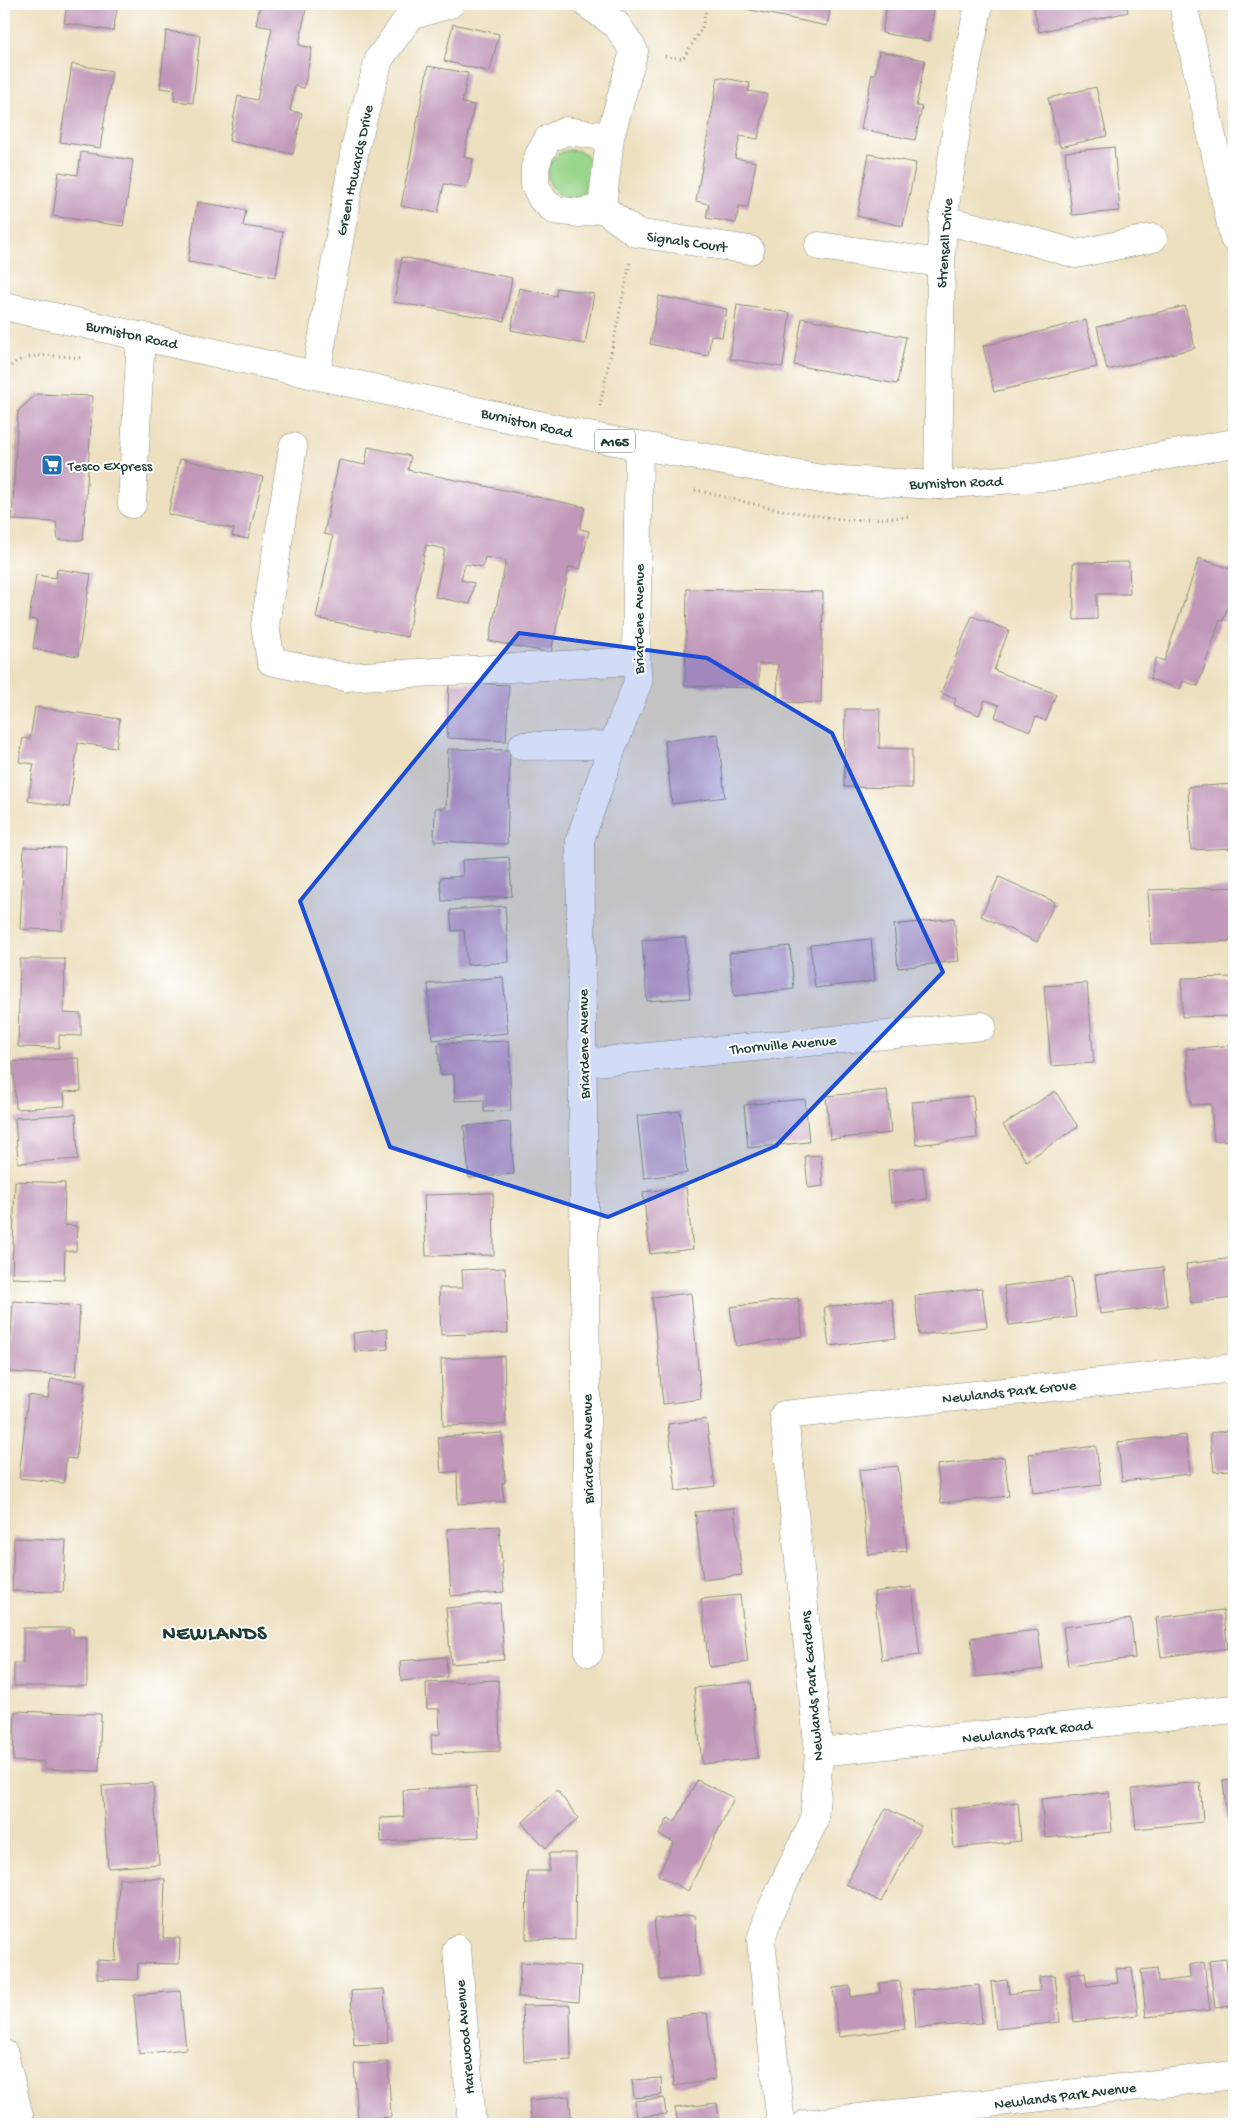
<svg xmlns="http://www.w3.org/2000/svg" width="1238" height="2128" font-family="'Gochi Hand',sans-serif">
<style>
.green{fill:#99d68c;stroke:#5c8a60}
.building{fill:#c198b9}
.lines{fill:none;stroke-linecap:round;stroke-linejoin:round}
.minor-casing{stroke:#868e7a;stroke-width:29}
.major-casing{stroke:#868e7a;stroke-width:29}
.path{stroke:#868e7a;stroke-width:3;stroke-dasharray:1 4;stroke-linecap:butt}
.minor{stroke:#fff;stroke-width:28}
.major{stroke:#fff;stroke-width:28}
.marked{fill:#1d4ed8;fill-opacity:0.2;stroke:#1d4ed8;stroke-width:4;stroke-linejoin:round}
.labels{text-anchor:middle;stroke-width:4;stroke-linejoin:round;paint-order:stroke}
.shield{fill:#fff;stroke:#627771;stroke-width:1}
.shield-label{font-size:14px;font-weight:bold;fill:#1f3d34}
.street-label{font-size:15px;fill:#1f3d34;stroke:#fff}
.poi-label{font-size:15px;fill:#1f3d34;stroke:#fff;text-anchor:start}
.district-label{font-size:20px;font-weight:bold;letter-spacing:1px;fill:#1f3d34;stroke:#fff}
</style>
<rect width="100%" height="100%" fill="#fff"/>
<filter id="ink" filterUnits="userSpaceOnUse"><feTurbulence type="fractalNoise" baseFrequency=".02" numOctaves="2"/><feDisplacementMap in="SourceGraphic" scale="10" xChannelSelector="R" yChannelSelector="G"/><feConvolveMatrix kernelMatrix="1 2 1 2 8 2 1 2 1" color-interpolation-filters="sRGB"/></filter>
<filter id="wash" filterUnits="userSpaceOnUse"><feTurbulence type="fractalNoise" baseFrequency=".0096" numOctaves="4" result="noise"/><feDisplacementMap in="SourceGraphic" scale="20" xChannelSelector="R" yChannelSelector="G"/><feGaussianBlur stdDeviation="1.12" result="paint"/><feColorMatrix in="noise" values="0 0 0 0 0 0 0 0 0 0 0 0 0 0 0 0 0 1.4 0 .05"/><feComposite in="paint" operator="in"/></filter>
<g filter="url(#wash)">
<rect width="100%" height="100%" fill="#ede0c0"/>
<!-- green -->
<path class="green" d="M548 174a24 24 0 1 1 48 0a24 24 0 1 1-48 0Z"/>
<g id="blocks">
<!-- building -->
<path class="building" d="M67,4h51l-5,27 -49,-8z
M260,4h47l-8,41 13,3 -8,40 -9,-2 -5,25 12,2 -9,41 -64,-13 9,-45 19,4 15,-72 -16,-3z
M721,4h110l-4,22z
M887,4h48l-6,37 -47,-8z
M1033,4h93l2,8 -89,20z
M453,24l46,10 -9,38 -46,-11z
M166,31l34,4 -7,68 -19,-2 1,-11 -15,-2z
M879,51l46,9 -9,46 6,1 -7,33 -54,-11 11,-55h3z
M72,64l40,7 -12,77 -40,-6z
M428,66l40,7 -6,30 12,2 -10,52 9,2 -6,29 -23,-4 -6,29 -37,-7z
M718,77l32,6 -2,8 19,3 -9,45 -18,-3 -5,22 21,4 -8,45 -9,-1 -3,17 -30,-5 3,-14 -13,-3z
M1096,87l11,49 -47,11 -12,-49z
M1114,147l6,64 -48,4 -7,-63z
M81,152l52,8 -10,66 -70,-10 6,-44 19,3z
M869,154l47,9 -13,63 -46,-10z
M197,202l49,8 -3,16 40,6 -7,45 -88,-15z
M402,257l110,21 -8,43 -110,-19z
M519,288l37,8 1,-8 37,6 -9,50 -74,-14z
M659,296l68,13 -5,28 -11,-2 -3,21 -58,-12z
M737,305l53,8 -7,54 -53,-8z
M1185,306l10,42 -88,22 -10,-43z
M802,318l104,19 -9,47 -103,-19z
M1086,320l11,47 -103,25 -11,-46z
M37,394l56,2 -10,144h-25l-2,-18 -44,-2 6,-109z
M368,447l43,9 -3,14 177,37 -5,22 9,2 -9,38 -11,-2 -18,86 -62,-12 17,-80 -21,-4 -2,10 -18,-3 -4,16 13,3 -4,21 -35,-7 10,-48 -19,-4 -19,92 -91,-19 17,-82 -9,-2 15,-74 26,5z
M180,459l83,18 -15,62 -16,-3 2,-7 -66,-15z
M1199,558l35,12v18l-11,33 -3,-1 -22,66 -15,-5 -3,8 -30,-10 6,-21 8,3z
M1129,562l1,32h-33v25l-23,1 -1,-57z
M57,569l34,5 -13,82 -45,-7 4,-29 -8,-1 7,-44 20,3z
M687,589l136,3 -2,111 -44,-1 1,-38h-19v24l-74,-2z
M972,616l37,14 -15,40 62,24 -10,27 -10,-4 -6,14 -35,-14 4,-12 -14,-5 -6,15 -25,-10 2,-6 -15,-6z
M449,682l60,3 -3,56 -59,-3z
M35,707l85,12 -4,29 -38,-5 -9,64 -41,-6 6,-37 -15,-2 4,-24 7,1z
M845,709h35l-1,39 33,1v39l-68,-1z
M718,734l7,63 -53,7 -7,-63z
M448,749l62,1 -3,94 -73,-3 1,-33h11z
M1234,784v64l-43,2 -3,-63z
M24,847l41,1 -3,82 -42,-1z
M509,857l3,39 -70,5 -2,-23 23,-2 -1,-16z
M999,877l56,25 -18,40 -56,-26z
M1234,887v54l-83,3 -3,-54z
M505,906l4,56 -42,3 -3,-35 -12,1 -2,-21z
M954,918l5,43 -61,7 -4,-43z
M685,937l5,61 -43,3 -5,-61z
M871,939l4,42 -60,7 -5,-43z
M790,946l4,43 -60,7 -5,-43z
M20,959h45l-1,54 17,1v22l-22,-1v13l-41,-1z
M503,977l5,56 -76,7 -4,-56z
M1234,977v39l-52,1v-39z
M1087,983l7,80 -43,3 -7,-80z
M509,1041l2,70 -27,1v-12l-29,1 -1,-27 -14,1 -2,-31z
M1234,1045v95l-20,1 -3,-37 -20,1 -5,-56z
M79,1058l2,33 -17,1 1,14 -49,3 -3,-47z
M887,1090l4,43 -61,6 -4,-43z
M1055,1091l23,36 -52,34 -23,-36z
M973,1096l4,42 -61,7 -4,-43z
M805,1099l4,43 -61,6 -4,-43z
M680,1111l7,62 -43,5 -7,-62z
M76,1114l2,45 -60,4 -3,-45z
M510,1122l4,52 -45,4 -5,-52z
M821,1155l2,31 -15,2 -3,-32z
M923,1167l4,32 -36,4 -3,-33z
M15,1181l50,2 -1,42 13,1 -1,25h-11l-1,29 -52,-2z
M686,1187l7,62 -43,5 -7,-62z
M493,1193l1,62 -68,1 -2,-61z
M1234,1258v40l-43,5 -5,-39z
M1163,1267l4,39 -67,8 -5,-39z
M505,1268l3,65 -67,2 -2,-47h24l-1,-18z
M1071,1278l5,39 -67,8 -5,-39z
M982,1288l5,39 -68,8 -4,-39z
M691,1293l10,106 -38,5 -11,-107z
M798,1298l5,38 -67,10 -6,-39z
M892,1299l4,39 -67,8 -5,-39z
M13,1301l67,5 -4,70 -67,-4z
M387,1329l1,20 -33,3 -2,-19z
M504,1356l2,68 -63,2 -2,-67z
M51,1379l34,4 -9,76 -10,-1 -2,25 -45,-5 9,-83 20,3z
M706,1419l9,67 -39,5 -8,-67z
M1234,1430v39l-20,3 -4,-39z
M502,1433l3,50h-3l2,18 -46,3 -1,-33 -16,2 -3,-36z
M1186,1435l4,39 -68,7 -4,-39z
M1096,1446l5,39 -68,8 -4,-39z
M1004,1457l5,39 -68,7 -4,-38z
M898,1466l9,85 -39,4 -9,-85z
M734,1508l8,67 -39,5 -8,-68z
M499,1526l5,66 -53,4 -4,-67z
M14,1538l52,2 -3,52 -51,-1z
M912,1587l8,68 -38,5 -8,-68z
M740,1595l8,67 -39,5 -8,-68z
M500,1603l4,57 -53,4 -5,-56z
M1223,1610l5,38 -67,9 -5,-39z
M1131,1619l4,39 -67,8 -5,-39z
M23,1628h50v9h14v49h-73v-23h9z
M1038,1630l5,39 -67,8 -5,-39z
M446,1657l1,20 -46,4 -1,-20z
M498,1680l2,71 -68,3 -1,-19 9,-1 -1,-25h-12l-1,-26z
M751,1682l7,76 -56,6 -8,-76z
M15,1711l86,3 -2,57 -55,-2v-7l-31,-1z
M1234,1779v40h-7l-4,-39z
M697,1780l37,18 -46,93 -30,-16 16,-33 -15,-7 9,-17 7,4z
M1200,1782l3,40 -67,7 -4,-40z
M153,1783l6,81 -51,4 -6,-82z
M476,1786l3,51 -98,5 -1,-24 24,-1 -1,-27z
M557,1790l21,28 -32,30 -24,-25z
M1109,1792l3,40 -67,6 -4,-39z
M1018,1802l3,39 -67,7 -4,-39z
M886,1808l35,18 -40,76 -35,-18z
M549,1853h27l-1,87 -49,-1 1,-68h22z
M119,1878l46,1 -2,59h17l-1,26 -41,-1 -1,17 -40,-1v-19l19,1z
M694,1915l6,61 -40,4 -6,-61z
M1226,1959l1,14 7,-1v34l-19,2 -6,-47z
M521,1962l60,4 -2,36 -61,-5z
M1204,1962l6,48 -64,7 -5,-47 16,-2 1,14 32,-4 -1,-13z
M1132,1968l6,47 -64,7 -5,-47 16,-2 2,13 31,-3 -2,-14z
M1055,1975l5,47 -64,7 -5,-47 16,-2 2,14 16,-2 15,-1 -1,-14z
M900,1981l5,48 -66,8 -6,-49 17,-2 1,11 29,-4 -1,-10z
M979,1985l3,38 -66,5 -3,-38z
M384,1989l4,54 -34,2 -3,-54z
M180,1991l6,58 -47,5 -5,-59z
M570,2005l1,55 -47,2 -2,-56z
M707,2013l8,67 -41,6 -8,-68z
M388,2062l3,55 -33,2 -4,-55z
M661,2078l1,17 -28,3 -2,-18z
M569,2096l3,28h-40l-3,-24z
M664,2098l2,16 -29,3 -2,-16z
M717,2103l3,21h-42l-3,-16z"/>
</g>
</g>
<g filter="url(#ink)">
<use href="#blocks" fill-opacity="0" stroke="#868e7a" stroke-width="1"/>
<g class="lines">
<!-- minor casing -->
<g class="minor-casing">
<path id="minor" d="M587,4l30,21 17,26 -24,86 -8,71 -23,5 -25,-3 -12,-11 -7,-14v-17l4,-13 9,-16 18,-8 44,6
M1183,4l51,234
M602,208l34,25 114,17
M943,220l82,19 51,15 77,-16
M819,246l122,17
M316,375l39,-227 24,-89 31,-43 40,-12
M293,447l-28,178 6,36 74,16 291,-16
M938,485l3,-222 2,-43 22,-149 14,-67
M132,504l9,-168
M522,746l91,-1
M583,1063l399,-37
M589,1652l-9,-812 33,-95 25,-63 -2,-21 3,-216
M819,1752l415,-43
M457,1949l15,175
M4,2054l17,70
M781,2124l-20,-184 10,-30 43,-89 5,-69 -35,-337 450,-47
M806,2124l428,-49"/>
</g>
<!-- major casing -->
<g class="major-casing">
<path id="major" d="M4,306l589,131 228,42 117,6 116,-9 180,-33"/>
</g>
<!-- path -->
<path class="path" d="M665,56l18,3 19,-31 5,-24
M4,373c18,-24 53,-17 79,-15
M600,406l30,-143
M695,490l80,19 72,11 63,-3"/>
<!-- minor -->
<use href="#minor" class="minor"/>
<!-- major -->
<use href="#major" class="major"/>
</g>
</g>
<!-- marked area -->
<path class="marked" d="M519,633l188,25 125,75 111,239 -167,174 -168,71 -218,-70 -90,-246z"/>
<!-- icons -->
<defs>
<g id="supermarket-square" transform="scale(1.125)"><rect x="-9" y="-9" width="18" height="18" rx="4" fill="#1f6fb2" stroke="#fff"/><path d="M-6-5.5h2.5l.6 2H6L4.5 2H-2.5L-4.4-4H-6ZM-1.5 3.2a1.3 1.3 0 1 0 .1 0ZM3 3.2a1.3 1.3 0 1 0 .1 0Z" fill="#fff"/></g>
</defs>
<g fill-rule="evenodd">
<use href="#supermarket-square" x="52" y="465"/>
</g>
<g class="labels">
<!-- shield labels -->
<rect class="shield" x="595" y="429.5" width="40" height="23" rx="4"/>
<g class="shield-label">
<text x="615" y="446">A165</text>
</g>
<!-- street labels -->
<g class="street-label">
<text transform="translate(354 170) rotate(-78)" y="5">Green Howards Drive</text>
<text transform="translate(687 241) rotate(8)" y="5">Signals Court</text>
<text transform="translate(944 243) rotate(-86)" y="5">Strensall Drive</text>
<text transform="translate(132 334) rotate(12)" y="5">Burniston Road</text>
<text transform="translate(527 422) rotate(13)" y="5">Burniston Road</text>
<text transform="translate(956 482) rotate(-2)" y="5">Burniston Road</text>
<text transform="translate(638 619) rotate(-90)" y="5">Briardene Avenue</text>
<text transform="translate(583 1044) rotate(-91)" y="5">Briardene Avenue</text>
<text transform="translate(783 1044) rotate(-5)" y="5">Thornville Avenue</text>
<text transform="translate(1009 1391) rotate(-6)" y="5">Newlands Park Grove</text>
<text transform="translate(587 1449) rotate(-91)" y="5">Briardene Avenue</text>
<text transform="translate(811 1686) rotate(-95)" y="5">Newlands Park Gardens</text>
<text transform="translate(1027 1731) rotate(-6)" y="5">Newlands Park Road</text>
<text transform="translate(464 2037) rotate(-95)" y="5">Harewood Avenue</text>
<text transform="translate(1065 2095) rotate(-7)" y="5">Newlands Park Avenue</text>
</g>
<!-- poi labels -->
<g class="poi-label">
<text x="68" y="470">Tesco Express</text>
</g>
<!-- district labels -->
<g class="district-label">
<text x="215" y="1639">NEWLANDS</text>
</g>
</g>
<!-- margin -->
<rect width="1238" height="2128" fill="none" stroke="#fff" stroke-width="20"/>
</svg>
